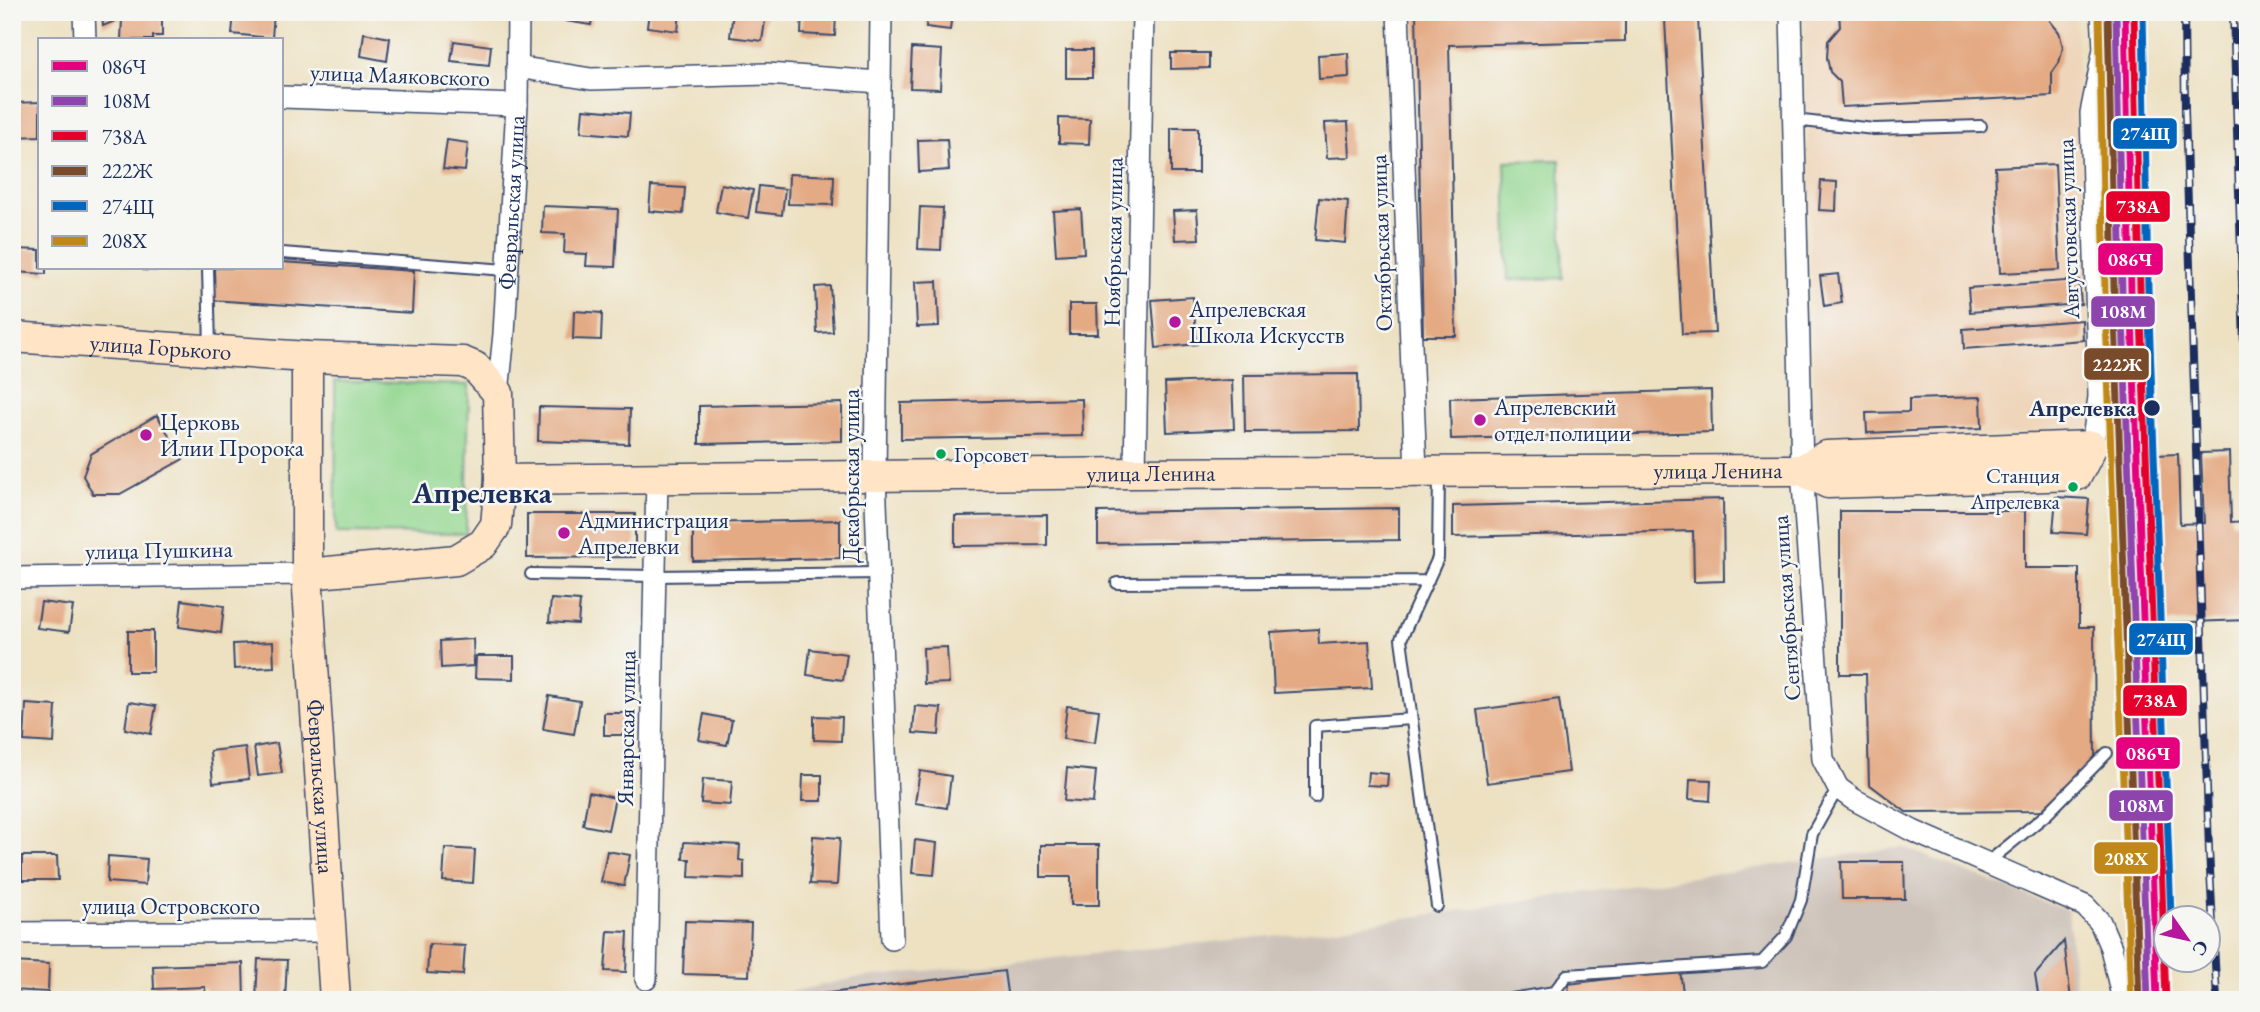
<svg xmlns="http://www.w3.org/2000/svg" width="2260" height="1012" font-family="'EB Garamond',serif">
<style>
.built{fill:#efd6bb}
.industrial{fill:#cdc2b9}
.green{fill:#93d790;stroke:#578377;stroke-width:2}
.building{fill:#e4aa84}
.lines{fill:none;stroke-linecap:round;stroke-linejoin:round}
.lane-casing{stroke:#3a4a6d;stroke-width:14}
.street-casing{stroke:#3a4a6d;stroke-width:24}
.secondary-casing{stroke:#3a4a6d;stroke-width:33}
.lane{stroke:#fff;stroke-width:10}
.street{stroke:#fff;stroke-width:21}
.secondary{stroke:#ffe4c6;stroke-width:30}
.rail-casing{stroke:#1b2f5e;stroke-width:8}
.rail{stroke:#f6f6f2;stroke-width:5;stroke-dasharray:16;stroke-linecap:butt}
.rail-1-casing{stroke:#f6f6f2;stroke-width:12}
.rail-2-casing{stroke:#f6f6f2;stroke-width:12}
.rail-3-casing{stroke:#f6f6f2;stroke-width:12}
.rail-4-casing{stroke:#f6f6f2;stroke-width:12}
.rail-5-casing{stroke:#f6f6f2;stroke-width:12}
.rail-6-casing{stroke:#f6f6f2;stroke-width:12}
.rail-1{stroke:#e5007d;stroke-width:7}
.rail-2{stroke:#8e44ad;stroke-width:7}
.rail-3{stroke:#e4002b;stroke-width:7}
.rail-4{stroke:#7a4b2a;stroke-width:7}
.rail-5{stroke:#0065bd;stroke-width:7}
.rail-6{stroke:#c08818;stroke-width:7}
.poi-dot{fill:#b5179e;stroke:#f6f6f2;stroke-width:2.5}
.stop-dot{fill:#1b2f5e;stroke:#f6f6f2;stroke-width:2.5}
.bus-dot{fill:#00a651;stroke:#f6f6f2;stroke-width:2.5}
.labels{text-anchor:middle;stroke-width:5;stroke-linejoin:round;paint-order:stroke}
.bus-label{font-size:21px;fill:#1b2f5e;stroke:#f6f6f2;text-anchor:start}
.street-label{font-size:23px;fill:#1b2f5e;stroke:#f6f6f2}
.poi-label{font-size:23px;fill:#1b2f5e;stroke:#f6f6f2;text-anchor:start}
.stop-label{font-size:23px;font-weight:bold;fill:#1b2f5e;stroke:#f6f6f2;text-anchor:end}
.district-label{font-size:30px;font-weight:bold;fill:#1b2f5e;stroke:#f6f6f2}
.line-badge{stroke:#f6f6f2;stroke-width:2.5}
.badge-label{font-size:19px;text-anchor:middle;font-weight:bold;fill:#fff}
</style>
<rect width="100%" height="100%" fill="#f6f6f2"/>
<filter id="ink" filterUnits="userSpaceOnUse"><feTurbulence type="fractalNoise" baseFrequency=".0143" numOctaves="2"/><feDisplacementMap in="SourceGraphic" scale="14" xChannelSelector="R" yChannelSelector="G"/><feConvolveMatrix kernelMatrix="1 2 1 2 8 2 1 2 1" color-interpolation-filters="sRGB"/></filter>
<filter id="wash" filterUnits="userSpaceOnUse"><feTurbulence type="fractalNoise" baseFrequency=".00686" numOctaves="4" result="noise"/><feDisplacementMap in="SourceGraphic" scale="28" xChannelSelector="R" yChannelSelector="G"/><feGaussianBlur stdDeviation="1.57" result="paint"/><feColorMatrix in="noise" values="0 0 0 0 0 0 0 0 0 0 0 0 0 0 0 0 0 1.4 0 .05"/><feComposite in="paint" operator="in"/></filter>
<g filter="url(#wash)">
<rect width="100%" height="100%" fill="#ede1c2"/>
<!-- built -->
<path class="built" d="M1804,12h271l20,407 -10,12 -269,13z"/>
<!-- industrial -->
<path class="industrial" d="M1902,847l166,64 8,89h-1324l104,-22 445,-45z"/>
<!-- green -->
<path class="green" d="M1560,160l3,118 -55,2 -3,-119z
M335,381l134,4 -3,149 -130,-1z"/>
<g id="blocks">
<!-- building -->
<path class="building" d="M102,12h32v6h28v18h-9v4h-32l1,-22 -19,8z
M234,12h40l-2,26 -40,-4z
M567,12h26l-2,13 -26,-4z
M649,12h31l-2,19 -31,-4z
M733,12l33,3 -4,26 -32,-4z
M802,12h34l-1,24 -34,-2z
M927,12h25l-2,18 -24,-3z
M1416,12h209v29l-176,4 7,291h-33z
M1839,12h211v9l9,11 4,15 -4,16 -7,10v23l-210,11 -2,-25 -10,-10 -3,-14 1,-17 12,-14z
M1698,18l17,315 -33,1 -17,-314z
M364,33l26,5 -3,23 -26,-5z
M454,41l37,5 -2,19 -38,-4z
M912,48l30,2 -2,39 -30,-1z
M1066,50h26v28h-26z
M1171,53h38v15l-38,1z
M1348,53l1,24 -30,2 -1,-24z
M40,102v34l-25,1 -1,-34z
M583,109l47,4 -2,23 -47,-4z
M1059,118l31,1 -1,25 -30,-1z
M1348,122l2,35 -23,1 -2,-35z
M1171,128h27v45h-27z
M947,139l2,31 -30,2 -1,-32z
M447,140l21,3 -3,28 -22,-2z
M2055,164l5,106 -60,3 -5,-106z
M789,174l45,2 -1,29 -45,-1z
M1821,181l16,1 -1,29 -17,-1z
M721,184l32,6 -5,28 -32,-6z
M651,186l34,2 -2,26 -34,-3z
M759,186l26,3 -3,26 -26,-3z
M1319,198l29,3 -3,42 -30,-3z
M543,206l75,3 -3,58 -29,-1 1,-12 -23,-1 1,-19 -23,-1z
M920,207l23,1 -2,42 -23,-1z
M1081,209l3,44 -28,2 -3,-44z
M1197,210l2,29 -24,1 -2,-29z
M15,249l25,1v18h6v6l-32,-2z
M282,262l132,9 -2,42 -201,-13 3,-32h68z
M143,268h43v4l-43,-2z
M1838,274l4,29 -18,3 -4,-30z
M2079,280l2,24 -111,8 -2,-24z
M937,281l2,45 -22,1 -2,-45z
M830,286l3,46 -16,1 -2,-46z
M1193,297l4,47 -41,4 -4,-48z
M1069,304h28l1,30h-29z
M574,311l28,2 -1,27 -28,-1z
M2082,320l1,20 -119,9 -1,-20z
M1358,374l1,57 -114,1 -1,-57z
M1232,380l2,49 -67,3 -2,-49z
M1711,390l1,42 -261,7 -1,-41z
M1981,397l1,31 -115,5 -1,-20 43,-1v-13z
M1082,399l1,37 -182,3v-36z
M842,403v38l-143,3v-38z
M539,407l91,2 -1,35 -91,-3z
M157,415l26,44 -63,35h-27l-10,-18 8,-22z
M2122,443l1,33 -11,1 -2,-33z
M2229,452l2,70 17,-1v99l-86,3v-24l-25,1 1,26h-6l1,34h-10l-4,-146h9l2,72 31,-1 -4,-130 21,-1 2,70 24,-1 -3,-70z
M2056,497l33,2 -3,35 -33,-2z
M1723,499l1,82 -30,1 -1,-51 -240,6v-31z
M1399,508v32l-301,4v-32z
M1840,511h185v57h54v59h15l1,133 -54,51 -135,1 -37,-28 -3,-110h-26z
M527,514h108v43l-108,1z
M1047,515v30l-92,1v-30z
M840,520v38l-147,3v-38z
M551,599l29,2 -2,23 -29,-2z
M182,600l42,6 -3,27 -42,-6z
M41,602l32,4 -4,26 -32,-4z
M1318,629l1,15 50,-3 3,47 -98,5 -3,-61z
M128,631h25v41h-25z
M473,639l1,27 -33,2 -1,-27z
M273,642l1,25 -40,2 -1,-25z
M947,647l2,36 -25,1 -1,-36z
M810,649l37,5 -4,26 -36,-5z
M476,656h38v23l-39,-1z
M549,696l31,5 -6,33 -31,-5z
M1559,699l10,73 -82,11 -10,-73z
M129,702l27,4 -5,28 -26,-5z
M26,704l30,2 -2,37 -30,-2z
M915,706l26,2 -2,27 -26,-2z
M1067,706l32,4 -4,33 -32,-4z
M604,713h24v22h-24z
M704,714l28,6 -5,25 -28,-5z
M814,716l28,1 -1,24 -27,-1z
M277,743l5,30 -24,3 -4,-29z
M245,747l4,32 -36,4 -3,-32z
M1067,768l29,3 -3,32 -29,-2z
M920,771l31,5 -4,32 -32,-5z
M1368,772l20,2 -1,12 -20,-1z
M803,775h19v26h-20z
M703,779l29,2 -2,24 -29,-2z
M1690,779l21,1 -1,21 -21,-2z
M589,792l26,6 -7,32 -25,-5z
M813,836l27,2 -3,47 -27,-1z
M915,840l22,3 -3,32 -22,-2z
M684,842l56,3 -1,15 5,1v18l-55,-2 1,-18h-7z
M1041,845h58v60h-28v-28h-30z
M445,848l30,2 -2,33 -30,-2z
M607,851l23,4 -6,31 -23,-4z
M22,856h35l1,24h-36z
M108,856l39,3 -2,26 -38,-3z
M1841,862h63l1,37h-63z
M685,921l66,2 -2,53 -66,-2z
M608,931l20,1 -2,40 -21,-1z
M2064,941l7,59h-32l-4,-25z
M429,944l36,2 -2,29 -36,-2z
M258,959l29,1 -2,40h-29z
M12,962l37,2 -1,28 -36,-2z
M243,963l1,37h-38l-1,-13 -51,2 -1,-23z
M1680,970l4,30h-114l-2,-16z
M1004,971l4,29h-194v-5z"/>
</g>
</g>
<g filter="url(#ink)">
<use href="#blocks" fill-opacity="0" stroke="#3a4a6d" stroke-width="2"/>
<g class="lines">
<!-- lane casing -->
<g class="lane-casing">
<path id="lane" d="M1794,120l80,9 107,-3
M282,253l224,17
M208,268l2,81
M531,574l124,2 222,-3
M1117,583l311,-2
M1315,797v-71l96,-7
M1987,863l60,-49 60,-61
M1437,906l-36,-267 37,-81 1,-84
M1506,1000l48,-8 13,-17 195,-13 24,-26 15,-36 11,-66 26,-46"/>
</g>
<!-- street casing -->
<g class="street-casing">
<g id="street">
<path d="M84,12l1,28"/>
<path d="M881,12l-6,463 17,464"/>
<path d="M1398,12l18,460"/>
<path d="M1791,12l11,458 21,289 15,29 15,11 60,32 172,75 15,16 11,26 12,52"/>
<path d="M517,67l74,12 176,-5 113,8"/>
<path d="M282,97l235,8"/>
<path id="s1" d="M498,393l6,-59 13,-229 1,-93"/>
<path d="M2092,446l7,-49 -8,-284 13,-64 -2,-37"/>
<path d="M1135,473l8,-461"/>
<path d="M12,578l295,-4"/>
<path d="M12,933l319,-2"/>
<path d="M646,979l11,-501"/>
</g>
</g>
<!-- secondary casing -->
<g class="secondary-casing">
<g id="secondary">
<path id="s2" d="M12,337l295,20 156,5 12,5 23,26 2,87 -4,45 -13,19 -27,16 -149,14"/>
<path id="s3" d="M307,357v217l28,426"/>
<path id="s4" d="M500,480l635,-7 652,-3h15l26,13 249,-8 15,-29 -266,10 -24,14"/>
</g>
</g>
<!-- lane -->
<use href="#lane" class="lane"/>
<!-- street -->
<use href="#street" class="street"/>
<!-- secondary -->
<use href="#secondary" class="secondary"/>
<!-- rail casing -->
<g class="rail-casing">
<path id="rail" d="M2184,12l1,99 24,740 8,149
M2233,12l13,391"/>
</g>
<!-- rail -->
<use href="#rail" class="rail"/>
<!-- rail-1 casing -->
<g class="rail-1-casing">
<path id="rail-1" d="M2125,12l6,277 26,711"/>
</g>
<!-- rail-2 casing -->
<g class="rail-2-casing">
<path id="rail-2" d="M2116,12l6,277 26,711"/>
</g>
<!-- rail-3 casing -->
<g class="rail-3-casing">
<path id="rail-3" d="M2134,12l6,277 26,711"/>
</g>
<!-- rail-4 casing -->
<g class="rail-4-casing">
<path id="rail-4" d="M2108,12l6,278 25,710"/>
</g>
<!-- rail-5 casing -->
<g class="rail-5-casing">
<path id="rail-5" d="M2143,12l5,277 23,629"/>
</g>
<!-- rail-6 casing -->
<g class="rail-6-casing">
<path id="rail-6" d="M2099,13l6,277 26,710"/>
</g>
<!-- rail-1 -->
<use href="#rail-1" class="rail-1"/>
<!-- rail-2 -->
<use href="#rail-2" class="rail-2"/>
<!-- rail-3 -->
<use href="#rail-3" class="rail-3"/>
<!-- rail-4 -->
<use href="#rail-4" class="rail-4"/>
<!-- rail-5 -->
<use href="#rail-5" class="rail-5"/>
<!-- rail-6 -->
<use href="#rail-6" class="rail-6"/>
</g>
</g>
<!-- markers -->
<g class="poi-dot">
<circle cx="1175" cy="322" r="7"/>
<circle cx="1480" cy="420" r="7"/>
<circle cx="146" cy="435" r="7"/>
<circle cx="564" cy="533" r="7"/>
</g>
<circle class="stop-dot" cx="2152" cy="408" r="9"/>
<g class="bus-dot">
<circle cx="941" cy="454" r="6"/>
<circle cx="2073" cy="487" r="6"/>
</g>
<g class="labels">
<!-- bus labels -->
<g class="bus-label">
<text x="954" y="462">Горсовет</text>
<text x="2060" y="483" text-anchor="end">Станция<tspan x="2060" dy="26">Апрелевка</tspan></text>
</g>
<!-- street labels -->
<g class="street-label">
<text transform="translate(400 75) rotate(2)" y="8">улица Маяковского</text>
<text dy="8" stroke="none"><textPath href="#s1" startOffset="191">Февральская улица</textPath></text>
<text transform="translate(2068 229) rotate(-92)" y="8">Августовская улица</text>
<text transform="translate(1113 242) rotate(-89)" y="8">Ноябрьская улица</text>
<text transform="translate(1381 243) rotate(-92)" y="8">Октябрьская улица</text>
<text dy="8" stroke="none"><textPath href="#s2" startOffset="149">улица Горького</textPath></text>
<text dy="8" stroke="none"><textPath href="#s4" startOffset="1218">улица Ленина</textPath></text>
<text dy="8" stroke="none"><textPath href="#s4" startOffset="651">улица Ленина</textPath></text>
<text transform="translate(851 476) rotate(-90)" y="8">Декабрьская улица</text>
<text transform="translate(159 550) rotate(-1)" y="8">улица Пушкина</text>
<text transform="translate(1786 608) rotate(-94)" y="8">Сентябрьская улица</text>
<text transform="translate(626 728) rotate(-89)" y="8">Январская улица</text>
<text dy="8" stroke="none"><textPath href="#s3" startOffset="430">Февральская улица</textPath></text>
<text x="171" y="914">улица Островского</text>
</g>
<!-- poi labels -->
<g class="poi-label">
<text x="1189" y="317">Апрелевская<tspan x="1189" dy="26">Школа Искусств</tspan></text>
<text x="1494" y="415">Апрелевский<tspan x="1494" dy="26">отдел полиции</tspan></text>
<text x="160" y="430">Церковь<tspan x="160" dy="26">Илии Пророка</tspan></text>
<text x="578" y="528">Администрация<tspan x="578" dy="26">Апрелевки</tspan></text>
</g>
<!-- stop labels -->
<g class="stop-label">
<text x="2136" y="416">Апрелевка</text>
</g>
<!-- district labels -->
<g class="district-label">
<text x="482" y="503">Апрелевка</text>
</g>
</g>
<g class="line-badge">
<rect x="2112" y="117" width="66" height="33" rx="7" fill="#0065bd"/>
<rect x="2105" y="190" width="66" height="33" rx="7" fill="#e4002b"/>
<rect x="2097" y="242" width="67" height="34" rx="7" fill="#e5007d"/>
<rect x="2090" y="295" width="66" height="33" rx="7" fill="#8e44ad"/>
<rect x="2083" y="347" width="67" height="34" rx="7" fill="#7a4b2a"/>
<rect x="2128" y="622" width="66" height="34" rx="7" fill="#0065bd"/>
<rect x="2122" y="684" width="66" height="33" rx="7" fill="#e4002b"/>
<rect x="2115" y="736" width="66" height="34" rx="7" fill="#e5007d"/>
<rect x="2108" y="789" width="66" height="33" rx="7" fill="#8e44ad"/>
<rect x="2093" y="841" width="66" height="34" rx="7" fill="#c08818"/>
</g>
<g class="badge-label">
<text x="2145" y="140">274Щ</text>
<text x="2138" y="213">738А</text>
<text x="2130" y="266">086Ч</text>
<text x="2123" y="318">108М</text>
<text x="2117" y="371">222Ж</text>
<text x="2161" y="646">274Щ</text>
<text x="2155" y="707">738А</text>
<text x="2148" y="760">086Ч</text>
<text x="2141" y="812">108М</text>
<text x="2126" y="865">208Х</text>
</g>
<!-- margin -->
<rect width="2260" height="1012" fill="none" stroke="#f6f6f2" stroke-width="42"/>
<!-- legend -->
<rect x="38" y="38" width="245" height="231" fill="#f6f6f2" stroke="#9ea6b7" stroke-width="2"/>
<rect x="52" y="61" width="35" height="10" fill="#e5007d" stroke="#9ea6b7" stroke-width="2"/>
<text x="102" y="74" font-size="21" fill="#1b2f5e">086Ч</text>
<rect x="52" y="96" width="35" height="10" fill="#8e44ad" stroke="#9ea6b7" stroke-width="2"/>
<text x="102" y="108" font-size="21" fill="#1b2f5e">108М</text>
<rect x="52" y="131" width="35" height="10" fill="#e4002b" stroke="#9ea6b7" stroke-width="2"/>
<text x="102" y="144" font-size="21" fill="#1b2f5e">738А</text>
<rect x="52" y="166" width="35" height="10" fill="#7a4b2a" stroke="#9ea6b7" stroke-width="2"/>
<text x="102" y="178" font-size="21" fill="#1b2f5e">222Ж</text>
<rect x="52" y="201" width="35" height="10" fill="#0065bd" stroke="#9ea6b7" stroke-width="2"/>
<text x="102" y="214" font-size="21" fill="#1b2f5e">274Щ</text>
<rect x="52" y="236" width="35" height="10" fill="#c08818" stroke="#9ea6b7" stroke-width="2"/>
<text x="102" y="248" font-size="21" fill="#1b2f5e">208Х</text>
<!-- north arrow -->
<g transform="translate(2187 939) rotate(124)"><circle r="33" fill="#f6f6f2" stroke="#9ea6b7" stroke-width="2"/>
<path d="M0-5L12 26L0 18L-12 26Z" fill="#b5179e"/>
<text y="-10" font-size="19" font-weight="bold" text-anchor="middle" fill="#1b2f5e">С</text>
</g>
</svg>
